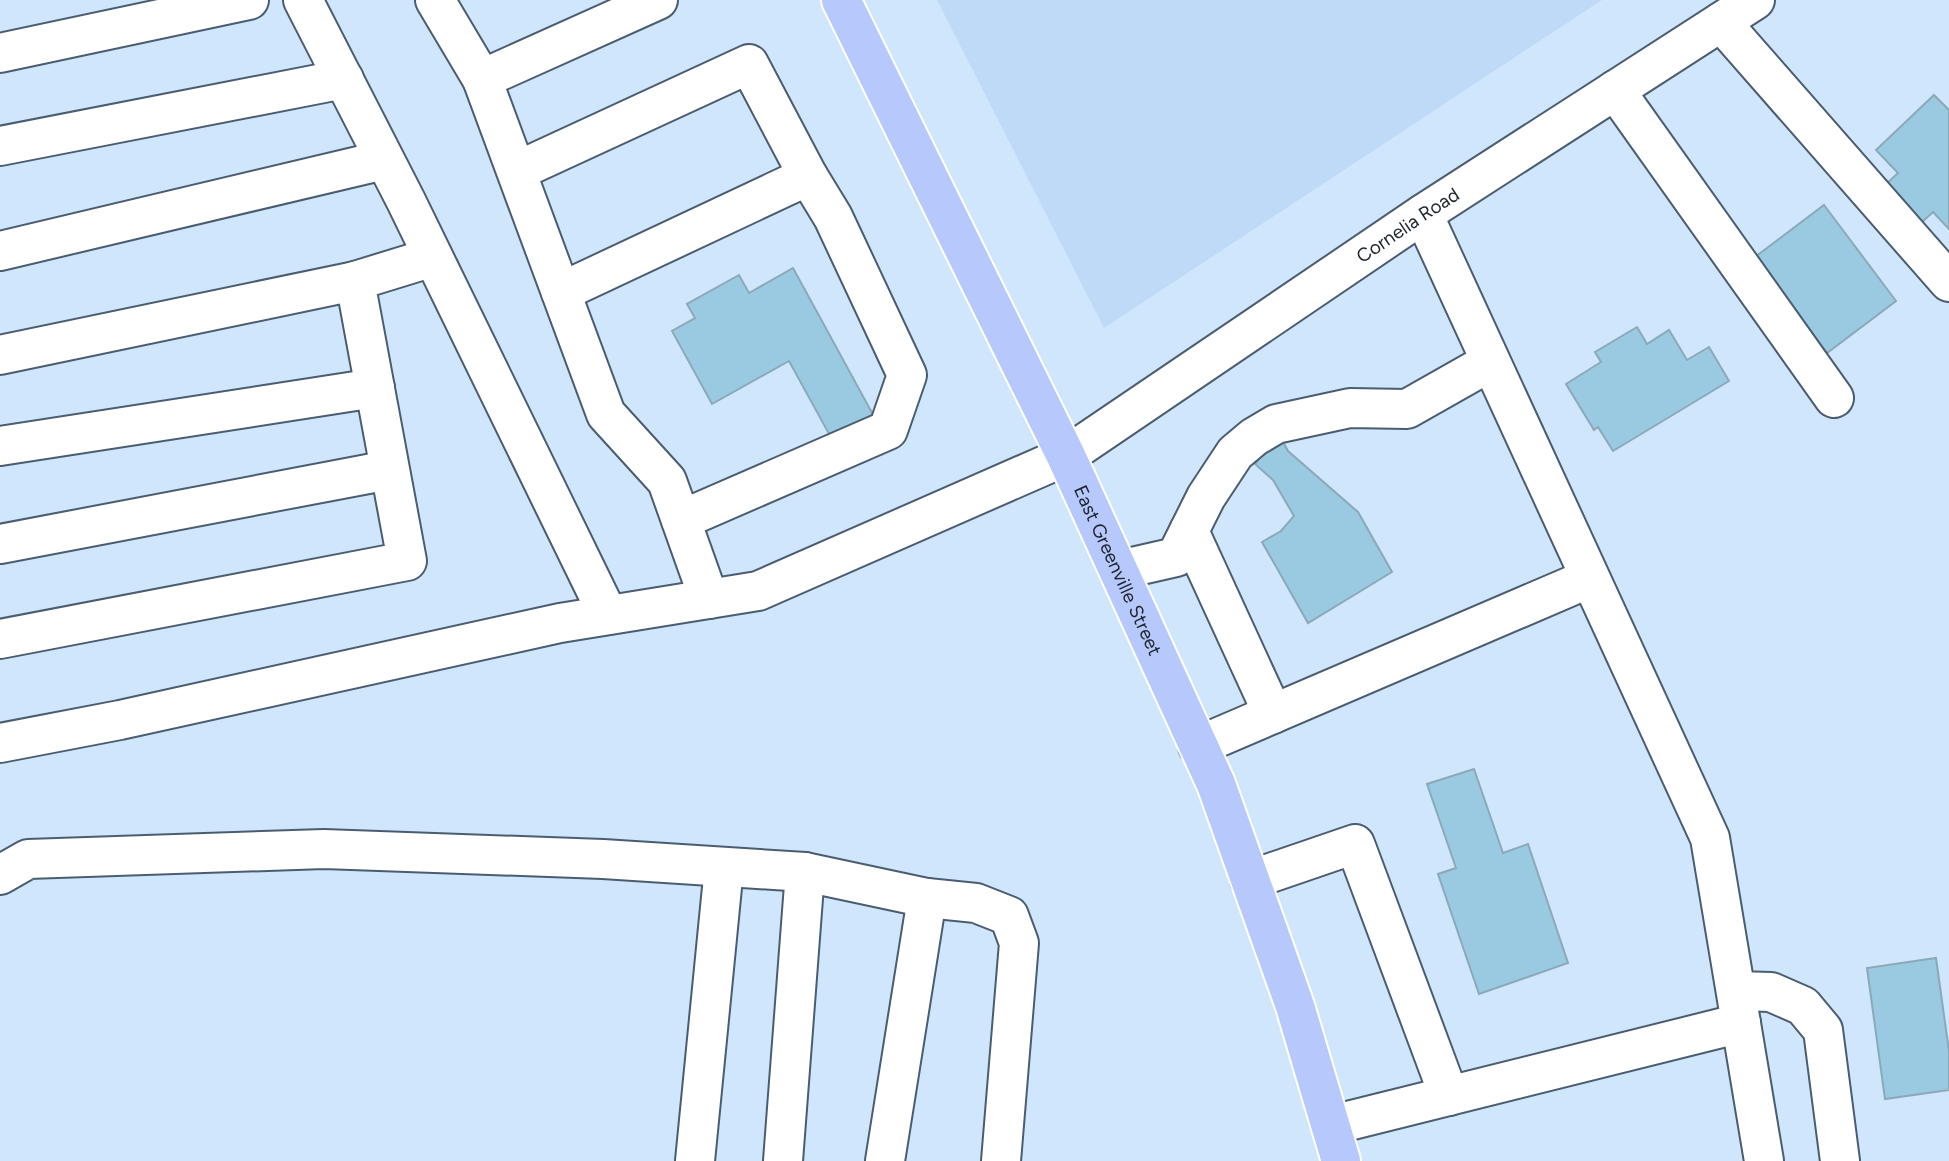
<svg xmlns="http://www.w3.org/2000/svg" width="1949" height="1161" font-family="Figtree,sans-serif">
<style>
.built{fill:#bfdaf6}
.building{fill:#9acae1;stroke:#8ba9b7;stroke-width:2}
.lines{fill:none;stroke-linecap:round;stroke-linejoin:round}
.minor-casing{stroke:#4a5d70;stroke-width:42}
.major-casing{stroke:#fff;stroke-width:42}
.minor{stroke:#fff;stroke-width:38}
.major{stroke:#b7c8fd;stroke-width:38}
.labels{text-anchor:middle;stroke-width:6;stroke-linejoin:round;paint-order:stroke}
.street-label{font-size:19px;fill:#1d252d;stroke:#e9f2fb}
</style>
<rect width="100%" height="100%" fill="#d0e6fd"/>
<!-- built -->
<path class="built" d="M937,0h665l-498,328z"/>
<!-- building -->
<path class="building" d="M1934,95l15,15v119l-16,-17 -12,11 -36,-38 13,-12 -22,-23z
M1824,205l72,96 -69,52 -72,-96z
M793,268l83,152 -42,23 -45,-82 -77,43 -40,-73 23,-13 -8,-14 52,-29 10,18z
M1637,327l10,17 22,-14 18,30 22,-13 20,34 -116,70 -15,-24 -4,3 -28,-46 35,-22 -6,-10z
M1282,440l6,11 70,61 34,60 -84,51 -46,-81 19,-11 13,-15 -21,-36 -18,-16 13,-16z
M1474,769l29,84 25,-9 40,119 -89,31 -41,-120 18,-6 -29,-84z
M1936,958l13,93v39l-64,9 -18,-131z"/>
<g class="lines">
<!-- minor casing -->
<g class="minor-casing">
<g id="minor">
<path d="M303,0l103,201 202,414"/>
<path d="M435,0l47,79"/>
<path d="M658,0l-176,79 124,335 61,67 42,118"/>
<path d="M1721,22l228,260"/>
<path d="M0,53l249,-53"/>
<path d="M1615,90l219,308"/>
<path d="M0,146l344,-67"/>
<path d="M517,171l232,-107 59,112 -247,116"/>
<path d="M1423,214l287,624 54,323"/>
<path d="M0,251l384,-91"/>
<path d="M0,355l355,-74"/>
<path d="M0,446l375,-58"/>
<path d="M681,520l207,-90 19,-55 -74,-158 -25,-41"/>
<path d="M1189,531l84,183"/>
<path d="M0,544l389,-74"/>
<path d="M1119,570l57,-13 30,-60 29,-44 19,-16 22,-13 74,-16 57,1 83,-47"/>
<path d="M0,639l407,-78 -52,-280 78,-24"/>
<path id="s1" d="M0,743l120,-23 440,-97 198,-32 308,-135 357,-242 332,-214"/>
<path d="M1198,746l392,-168"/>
<path d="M0,875l28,-16 296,-10 279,10 202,13 122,26 49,5 33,13 10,27 -18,218"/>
<path d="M1250,880l105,-36 94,252"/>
<path d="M1736,991l35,1 32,14 20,24 17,131"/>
<path d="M1332,1125l409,-102"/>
<path d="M695,1161l29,-294"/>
<path d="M783,1161l22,-289"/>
<path d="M885,1161l42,-263"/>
</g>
</g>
<!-- major casing -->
<g class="major-casing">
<g id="major">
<path id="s2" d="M841,0l225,456 150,328 79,222 46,155"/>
</g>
</g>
<!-- minor -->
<use href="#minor" class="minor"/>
<!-- major -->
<use href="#major" class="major"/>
</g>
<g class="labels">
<!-- street labels -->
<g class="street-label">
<text dy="7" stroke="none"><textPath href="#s1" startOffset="1522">Cornelia Road</textPath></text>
<text dy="7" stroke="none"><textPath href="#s2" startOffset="634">East Greenville Street</textPath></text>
</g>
</g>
</svg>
